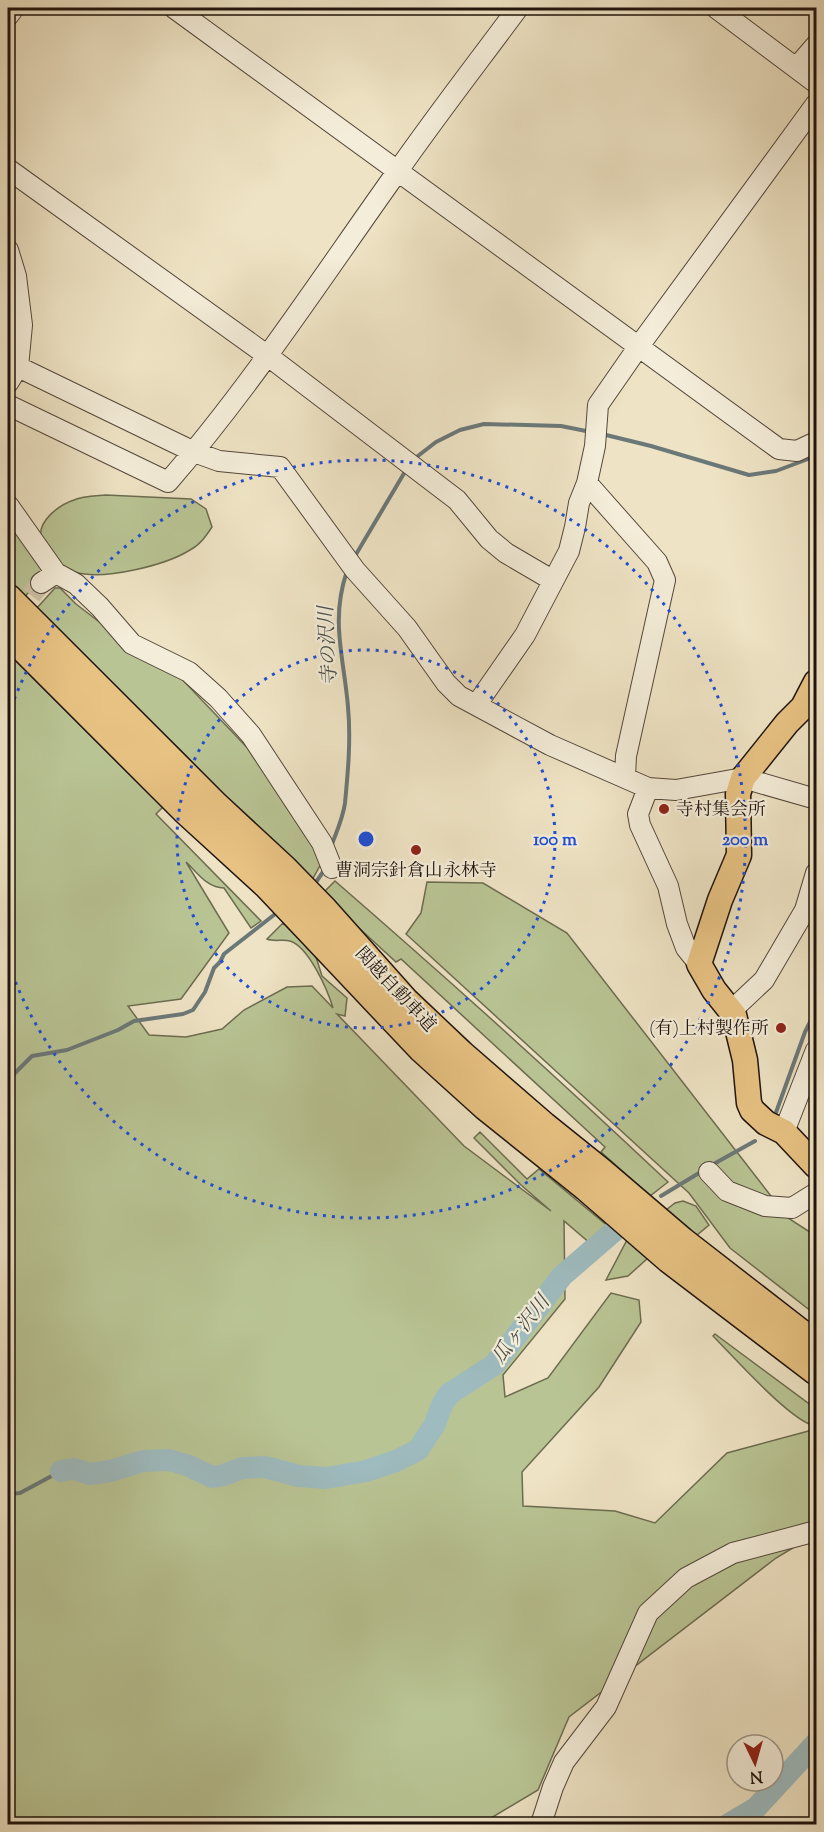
<svg xmlns="http://www.w3.org/2000/svg" width="824" height="1832" font-family="'Sorts Mill Goudy','Noto Serif JP',serif">
<style>
.green{fill:#b9c494;stroke:#6c6c50;stroke-width:1.5}
.lines{fill:none;stroke-linecap:round;stroke-linejoin:round}
.stream{stroke:#6b7878;stroke-width:4}
.river{stroke:#9ebbbf;stroke-width:22}
.minor-tunnel{stroke:#cfc4a9;stroke-width:20;stroke-dasharray:20 10;stroke-linecap:butt}
.minor-casing{stroke:#53473b;stroke-width:22}
.major-casing{stroke:#1f130d;stroke-width:27}
.highway-casing{stroke:#1f130d;stroke-width:30}
.minor{stroke:#f4edd9;stroke-width:20}
.major{stroke:#e7c282;stroke-width:24}
.highway{stroke:#e7c282;stroke-width:27}
.ring{fill:none;stroke:#1d4ed8;stroke-width:3;stroke-dasharray:3 6}
.poi-dot{fill:#8f2418;stroke:#f4edd9;stroke-width:2}
.labels{text-anchor:middle;stroke-width:4.5;stroke-linejoin:round;paint-order:stroke}
.poi-label{font-size:18px;fill:#1f130d;stroke:#f4edd9;text-anchor:start}
.street-label{font-size:18px;fill:#1f130d;stroke:#f4edd9}
.water-label{font-size:20px;font-style:italic;fill:#4b4e4b;stroke:#f4edd9}
.centre{fill:#1d4ed8;stroke:#f4edd9;stroke-width:3}
.ring-label{font-size:18px;text-anchor:middle;font-weight:bold;fill:#1d4ed8;stroke:#f4edd9;stroke-width:4.5;stroke-linejoin:round;paint-order:stroke}
</style>
<rect width="100%" height="100%" fill="#eee3c4"/>
<filter id="stains"><feTurbulence type="fractalNoise" baseFrequency=".00333" numOctaves="4"/><feColorMatrix values="0 0 0 0 .2 0 0 0 0 .09 0 0 0 0 .02 0 0 0 .5 -.17"/></filter>
<radialGradient id="worn" r=".72"><stop offset=".6" stop-color="#630" stop-opacity="0"/><stop offset="1" stop-color="#630" stop-opacity=".3"/></radialGradient>
<!-- green -->
<path class="green" d="M106,495l85,4 15,10 6,18c-6,9 -12,18 -22,23 -24,15 -87,31 -115,22 -11,-3 -22,-12 -28,-22 -2,-3 -6,-7 -6,-11 -4,-18 18,-34 33,-39 9,-4 22,-4 32,-5z
M8,515l39,55 -23,28 -16,-16z
M55,588h5l16,16 48,37 53,33 81,85 65,101 -12,22 -94,-93 -36,-38 -145,-142z
M8,652l156,154 -8,8 105,107 -10,7 -27,-40c-17,0 -27,-16 -38,-26l43,71 -48,66 -53,7 21,29 37,2 36,-8 22,-19 43,-23 25,-1 21,22c-5,-17 -24,-61 -43,-67 -7,-2 -16,1 -23,-2l16,-16 32,31 7,22 25,22 -2,18 -8,-2 127,132 87,65 -30,-26 -47,-47 6,-6 47,47 12,-10 70,58 -18,17 -27,-23 1,78 -62,76 2,22 43,-19 63,-85 28,7 2,22 -42,65 -77,85 1,34 92,5 40,12 72,-70 89,-24v105l-40,24 -207,159 -31,73 -57,34h-473v-1147l3,2 -3,-4z
M335,881c113,98 224,198 333,301l-18,14 -49,-44 4,-5 -204,-188 -5,3 -74,-68z
M427,882l56,1 84,50 221,285 28,18v79l-86,-67 -41,-55 -283,-259 15,-21z
M683,1201l13,5 13,19 -12,10 -31,-25 9,-7z
M627,1240l21,18 -20,18 -22,4z
M715,1334l101,75v17c-23,-2 -84,-71 -103,-90z"/>
<g class="lines">
<!-- stream -->
<path class="stream" d="M602,434l49,12 98,29 27,-4 40,-15
M414,459l22,-17 24,-12 24,-6 77,2 30,6
M355,556l51,-86
M331,847c5,-14 12,-29 14,-44 3,-31 6,-65 3,-96 -4,-50 -18,-86 -1,-136
M314,885l11,-16
M8,1080l24,-24 35,-6 51,-20 16,-9 49,-7 10,-4 12,-18 9,-24 6,-6 4,-8 55,-43
M774,1118l31,-86 11,-22
M710,1166l45,-25
M661,1196l43,-26
M8,1494l12,-1 41,-22"/>
<!-- river -->
<path class="river" d="M61,1471l13,-2 16,5 20,-3 33,-10 26,-1 18,5 25,12 12,-2 18,-7 23,-1 34,9 27,2 40,-7 30,-10 22,-11 16,-24 8,-21 7,-11 45,-29 68,-89 51,-44
M729,1824l27,-16 60,-65"/>
<!-- minor-tunnel -->
<path class="minor-tunnel" d="M13,619l28,-36"/>
<!-- minor casing -->
<g class="minor-casing">
<path id="minor" d="M174,8l605,441 18,2 19,-9
M716,8l100,75
M8,16l6,-8
M797,67l19,-22
M8,169l260,187 189,144 32,39 17,14 46,27
M8,250l8,26 6,49 -4,42 -10,16
M8,362l186,90 25,9 61,6 75,103 52,58 39,55 13,13 91,49 98,43 28,2 67,-12 73,21
M8,405l160,77c84,-97 154,-205 229,-310 39,-56 81,-110 121,-164
M587,483l70,79 8,18 -39,176 -1,21
M8,505l48,68 20,11 24,23 32,37 57,28 29,26 33,37 71,108 10,25
M41,583l15,-10
M477,704l48,-69 44,-84 6,-24 4,-24 8,-20 8,-37 3,-41 41,-59 177,-242
M648,788l-10,26 2,11 28,61 9,38 9,24 13,16
M731,1011l33,-31 41,-70 11,-37
M784,1132l32,-82
M709,1172l18,19 38,15 27,2 24,-15
M541,1824l12,-37 11,-25 42,-55 42,-94 38,-35 47,-25 83,-22"/>
</g>
<!-- major casing -->
<g class="major-casing">
<path id="major" d="M816,682l-13,25 -16,16 -44,55 -5,16 1,61 -19,45 -21,64 15,26 20,25 11,45 4,43 3,7 14,13 18,9 32,34"/>
</g>
<!-- highway casing -->
<g class="highway-casing">
<path id="highway" d="M8,598l208,208 68,63 40,41 81,91 56,53 83,72 56,45 82,70 134,104
M8,633l178,178 81,74 155,164 63,57 101,81 83,72 147,112"/>
</g>
<!-- minor -->
<use href="#minor" class="minor"/>
<!-- major -->
<use href="#major" class="major"/>
<!-- highway -->
<use href="#highway" class="highway"/>
</g>
<!-- distance rings -->
<g class="ring">
<circle cx="366" cy="839" r="189"/>
<path d="M8 716A379 379 0 1 1 8 962"/>
</g>
<!-- markers -->
<g class="poi-dot">
<circle cx="664" cy="809" r="6"/>
<circle cx="416" cy="850" r="6"/>
<circle cx="781" cy="1028" r="6"/>
</g>
<g class="labels">
<!-- poi labels -->
<g class="poi-label">
<text x="676" y="815">寺村集会所</text>
<text x="416" y="876" text-anchor="middle">曹洞宗針倉山永林寺</text>
<text x="769" y="1034" text-anchor="end">(有)上村製作所</text>
</g>
<!-- street labels -->
<g class="street-label">
<text transform="translate(396 989) rotate(47)" y="6">関越自動車道</text>
</g>
<!-- water labels -->
<g class="water-label">
<text transform="translate(327 646) rotate(-93)" y="7">寺の沢川</text>
<text transform="translate(520 1329) rotate(-52)" y="7">瓜ヶ沢川</text>
</g>
</g>
<circle cx="366" cy="839" r="9" class="centre"/>
<g class="ring-label">
<text x="555" y="845">100 m</text>
<text x="745" y="845">200 m</text>
</g>
<!-- margin -->
<rect width="824" height="1832" fill="none" stroke="#eee3c4" stroke-width="30"/>
<rect x="9" y="9" width="806" height="1814" fill="none" stroke="#1f130d" stroke-width="3"/>
<rect x="15" y="15" width="794" height="1802" fill="none" stroke="#1f130d" stroke-width="1.5"/>
<!-- north arrow -->
<g transform="translate(755 1763) rotate(175)"><circle r="28" fill="#f4edd9" stroke="#9f9687" stroke-width="1.5"/>
<path d="M0-4.5L10 22L0 15L-10 22Z" fill="#8f2418"/>
<text y="-9" font-size="16" font-weight="bold" text-anchor="middle" fill="#1f130d">N</text>
</g>
<rect width="100%" height="100%" filter="url(#stains)"/>
<rect width="100%" height="100%" fill="url(#worn)"/>
</svg>
